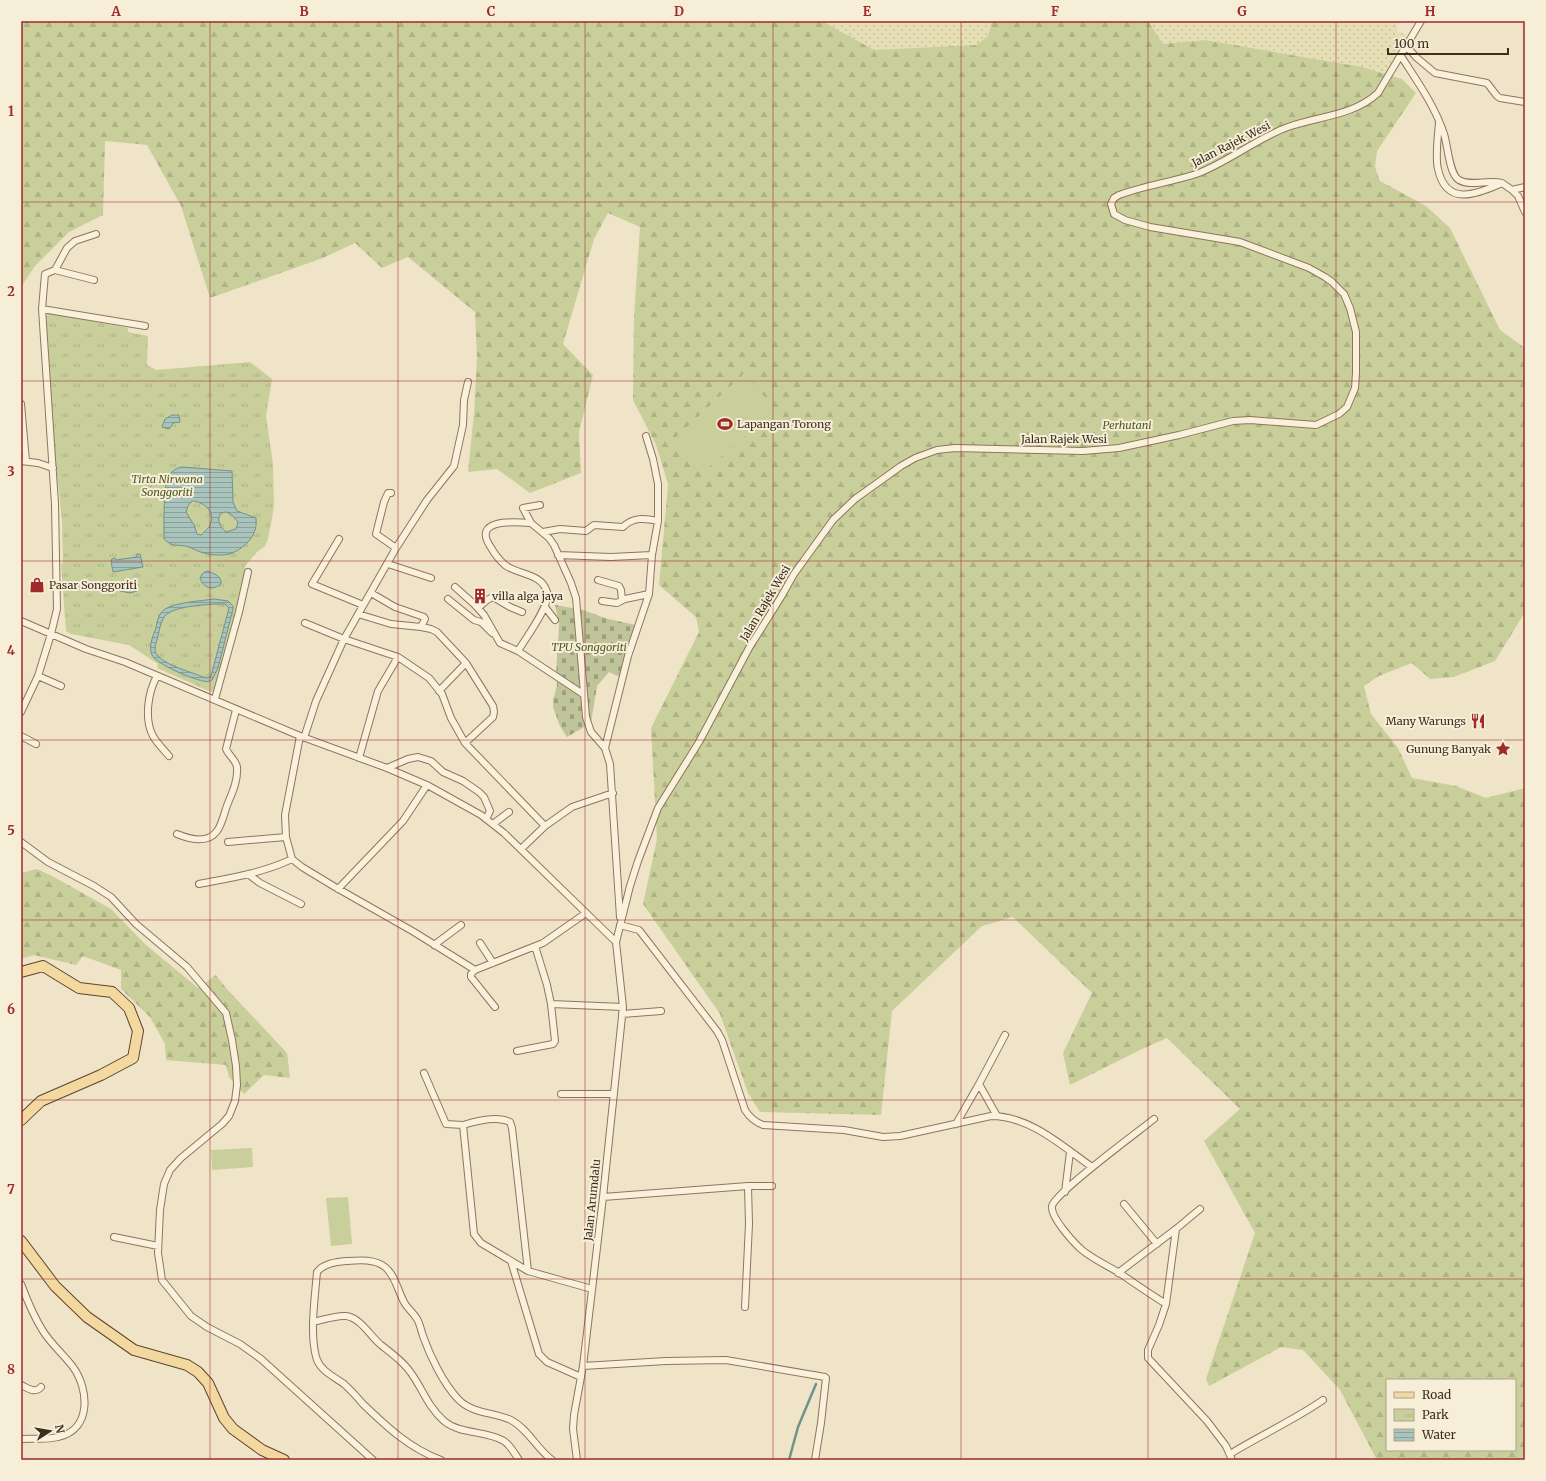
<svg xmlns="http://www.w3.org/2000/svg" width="1546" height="1481" font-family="Merriweather,serif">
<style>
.farmland{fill:url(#farmland-dots)}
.forest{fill:url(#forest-firs);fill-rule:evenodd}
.cemetery{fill:url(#cemetery-stones)}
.park{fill:url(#park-tufts)}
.garden{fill:#c9cf9b}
.water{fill:url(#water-rules);stroke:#6f938a;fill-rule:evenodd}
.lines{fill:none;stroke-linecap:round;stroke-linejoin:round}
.stream{stroke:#6f938a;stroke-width:2.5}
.minor-casing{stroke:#8d765c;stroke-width:8}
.primary-casing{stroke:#5b4430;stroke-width:12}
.minor{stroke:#faf1dc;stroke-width:6}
.primary{stroke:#f3d9a0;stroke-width:10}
.grid{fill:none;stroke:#9e2a2b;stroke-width:1;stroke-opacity:0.55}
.labels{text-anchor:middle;stroke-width:4;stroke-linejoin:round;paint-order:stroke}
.street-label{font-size:11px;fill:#3d2e20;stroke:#f7eed8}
.poi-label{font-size:11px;fill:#3d2e20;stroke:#f7eed8;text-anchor:start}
.park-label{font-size:11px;font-style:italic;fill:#4d5a26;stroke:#f7eed8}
.neatline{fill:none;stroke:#9e2a2b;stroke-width:1.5}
.grid-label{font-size:13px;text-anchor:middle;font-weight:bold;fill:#9e2a2b}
</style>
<defs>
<pattern id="farmland-dots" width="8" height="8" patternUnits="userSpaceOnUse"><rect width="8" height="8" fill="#e6deb5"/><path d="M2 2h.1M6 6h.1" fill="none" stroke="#c6bf9b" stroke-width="1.8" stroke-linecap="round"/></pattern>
<pattern id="forest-firs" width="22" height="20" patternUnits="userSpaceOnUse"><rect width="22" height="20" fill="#c9cf9b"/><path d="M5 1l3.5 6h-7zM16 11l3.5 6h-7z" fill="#aeb285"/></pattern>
<pattern id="cemetery-stones" width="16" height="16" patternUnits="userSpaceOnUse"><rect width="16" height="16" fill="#bfc49a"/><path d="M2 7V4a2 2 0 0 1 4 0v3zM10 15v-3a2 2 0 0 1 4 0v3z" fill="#9ca07d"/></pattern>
<pattern id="park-tufts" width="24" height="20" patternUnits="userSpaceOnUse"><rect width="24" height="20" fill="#c9cf9b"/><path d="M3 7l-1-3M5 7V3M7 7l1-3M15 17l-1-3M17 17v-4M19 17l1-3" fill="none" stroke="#aeb285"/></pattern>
<pattern id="water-rules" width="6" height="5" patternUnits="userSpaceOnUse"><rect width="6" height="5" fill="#a9c4bc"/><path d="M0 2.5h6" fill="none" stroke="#8ba098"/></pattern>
</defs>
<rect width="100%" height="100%" fill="#f0e4c8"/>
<!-- farmland -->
<path class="farmland" d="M822,21h170l-4,15 -12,9 -102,5z
M1148,21h250l-1,10 10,4 -21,39 -24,-7 -156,-27 -43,4z"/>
<!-- forest -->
<path class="forest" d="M21,21h801l52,29 102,-5 12,-9 4,-15h156l15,23 42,-4 157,27 40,12 14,14 -39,58 -2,16 5,14 46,25 24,22 50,102 25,18v264l-30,49 -41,16 -24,2 -18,-16 -33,13 -15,10 7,28 27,34 14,30 44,8 30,12 39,-10v672h-148l-37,-70 -37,-40 -22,-3 -72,39 -3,-7 49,-146 -51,-92 36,-32 -73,-71 -27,12 -70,35 -7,-32 29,-60 -79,-76 -31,9 -90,85 -11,104 -121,-3 -12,-19 -28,-79 -77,-110 14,-65 -6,-111 48,-96 -3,-15 -37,-32 9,-101 -12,-39 -23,-45 1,-83 6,-90 -32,-14 -14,26 -31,105 30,31 -14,57 2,41 -51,20 -33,-24 -29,3 6,-59 3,-55 -2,-46 -67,-55 -26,11 -27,-25 -32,15 -113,40 -29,-92 -34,-61 -42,-4 -2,74 -34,17 -34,34 -14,21zM745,373l-41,99 -28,-34zM1387,1380h128v70h-128z
M37,869l17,8 57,32 34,35 53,44 18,-13 10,13 61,65 3,25 -26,-3 -20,19 -15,-17 -3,-12 -60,-5 -1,-16 -15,-27 -29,-28v-19l-38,-14 -7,9 -42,-10 -13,4v-86z"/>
<!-- cemetery -->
<path class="cemetery" d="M555,605l28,5 25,9 28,6 -16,52 -11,-5 -12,14 -6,37 -24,14 -7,-11 -7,-19v-7l4,-14 -1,-11 3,-51z"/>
<!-- park -->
<path class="park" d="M49,313l79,15v4l20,4 -1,29 9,5 94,-8 22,17 -6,37 7,48 1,43 -6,32 -3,7 -8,6 -12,14v6l-11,52 -20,67 -3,1 -54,-24 1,-4 -29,-19 -58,-11 -5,-3 -5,-67 2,-1 -1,-43 -9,-82 -5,-74 1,-7h-1l-2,-41z"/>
<!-- garden -->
<path class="garden" d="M745,373l30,36 -71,63 -29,-34z
M252,1148l1,19 -41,3 -1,-20z
M348,1197l4,47 -21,2 -5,-48z"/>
<!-- water -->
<path class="water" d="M172,415h7l1,7 -7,1 -4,6 -7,-2 3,-8z
M182,467l50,4 1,31 4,9 19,7c1,11 -2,17 -9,25 -13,13 -26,14 -43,10 -5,-1 -10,-4 -15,-6 -13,-4 -14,2 -25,-8 0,-13 -1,-54 5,-64 4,-5 8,-7 13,-8zM192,501c10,0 23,10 19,21 -1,6 -6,9 -10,13l-4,-1 -3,-9 -8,-13 2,-6zM226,512l6,3 6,7 -2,7 -10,3c-6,-6 -10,-12 -5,-19z
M137,554h3l3,13 -30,5 -2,-11 1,-2 3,-1 1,2 21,-3z
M207,571c8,3 15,5 14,13 -9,7 -18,4 -21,-6l3,-5z
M134,581l4,3 -1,7 -7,2 -10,-2 -2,-6 2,-2h5z
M214,599l14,2 5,5v3l-15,59 -6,12c-3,2 -6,2 -9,1 -11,-2 -47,-17 -51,-26 -4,-9 1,-19 4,-27 1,-7 3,-15 9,-19 12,-7 36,-8 49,-10zM216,604h9l4,4 -18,68 -3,2 -5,-1c-14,-6 -33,-10 -44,-20 -6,-4 -4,-11 -2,-17 2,-7 3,-17 7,-23 8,-11 40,-12 52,-13z"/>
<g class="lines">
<!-- stream -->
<path class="stream" d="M789,1460l9,-33 18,-43"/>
<!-- minor casing -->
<g class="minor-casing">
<path id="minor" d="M1406,46l11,12 18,15 52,10 10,13 3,2 25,4
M1401,56c16,25 34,50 43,78 4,12 5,40 15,46 12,7 29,-1 43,3 3,2 7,5 10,7l13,-3
M1439,123c-1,12 -4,35 -1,46 8,37 37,26 62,15
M1512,190l6,6 7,16
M55,270l39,10
M42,309l103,17
M21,404l5,57
M646,436l7,23 5,25v37
M21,461l17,2 15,5
M391,493h-3l-4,9 -8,32 20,14
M531,523l-8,-15 17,-3
M543,532l17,-3 26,2 8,-6 29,2c10,-10 21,-9 35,-6l-6,34 -3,39 -21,62 -23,92 5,16 10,153
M339,539l-27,45 51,21
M558,555l53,2 41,-2
M388,564l43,14
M598,580l21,6 2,4 1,10
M455,587l19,17 10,11 16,28 18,8 65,43
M371,593l24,14 29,10 1,2 -4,8
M448,599l26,21 7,2 11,11
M602,601l15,2 8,-4 24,-5
M545,607l10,13
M478,608l9,-8 6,-3 17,10 12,5
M358,614l33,10 30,3 10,2 6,3 29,31 27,43 1,6 -1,5 -28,26
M21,621l65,28 39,13 175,74 87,32 42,18 52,29 23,18 112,109
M305,623l39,16 54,18 31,21 13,16 9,24 14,25 80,83
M518,651c7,-12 33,-46 29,-59 -5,-19 -29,-17 -42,-27 -6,-5 -11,-12 -15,-19 -18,-28 26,-24 41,-23l18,15 5,7 17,38 5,15 10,119 5,15 14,16
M38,676l23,10
M157,676c-9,16 -13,43 -4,60 4,7 10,13 16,20
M439,691l27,-28
M215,699l24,-87 9,-40
M21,712l17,-36 13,-42 6,-25 -2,-105 -13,-195 3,-35 10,-4 12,-22 8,-7 21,-7
M21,736l15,8
M300,736l-15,79 1,22 6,22 10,8 33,20 79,45 61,38 68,-27 43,-30
M304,738l12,-37 28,-62 52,-91 31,-48 27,-34 9,-41 1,-25 4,-18
M359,758l19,-67 20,-34
M387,768l21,-9 10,-2 13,4 12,11 20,9 16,11 5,5 6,14 -4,8
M493,824l16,-12
M177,834c12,5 31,10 40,-3 5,-6 8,-21 11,-28 5,-12 10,-23 9,-36 -1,-7 -8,-11 -11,-18l10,-39
M21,842l27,20 46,24 17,11 25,27 51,43 39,46 6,27 4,26 1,19 -2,16 -6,15 -7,8 -41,34 -11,12 -6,14 -4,26 -2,43 4,27 29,36 16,11 33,17 21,15 112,101
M228,842l58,-5
M521,849l24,-23 27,-19 41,-14
M248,874l12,9 41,21
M199,884c31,-6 64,-11 93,-25
M338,889l65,-68 24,-36
M620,925l19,5 78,101 5,9 23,70c5,8 10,12 18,15l81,5 39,7 17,-1 91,-20c39,0 71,30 101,51
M480,943l13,20
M434,945l27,-20
M475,970l-4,4v3l24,30
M551,1004l72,3
M622,1014l39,-3
M517,1051l36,-7 2,-3 -4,-37 -4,-19 -12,-39
M424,1073l22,51 17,1
M979,1084l26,-49
M561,1094h53
M1154,1119c-16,13 -98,73 -102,87 -2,11 22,37 30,44 11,9 24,15 36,22 16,11 32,22 48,32l-7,21 -11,25v8l59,63 19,25 6,14
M956,1124l23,-40 18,32
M748,1186h24
M1065,1192l5,-40
M603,1197l145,-11 1,38 -4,83
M1124,1204l33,40
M114,1237l44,9
M511,1261l28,93 8,8 34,15
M528,1271l-47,-28 -7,-9 -11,-109c13,-4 35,-9 47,-3l2,6 16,143 64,18
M1118,1273l58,-44 24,-20
M21,1284c6,16 13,33 22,47 8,13 21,24 30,36 16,22 19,63 -15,70 -11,3 -25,1 -37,2
M1166,1304l10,-75
M313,1322c10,-2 23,-7 33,-6 15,2 24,20 35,29 9,7 19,14 27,24 14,17 18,36 36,52 17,14 41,9 60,20 6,4 11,13 15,19
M583,1366l83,-5 60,-1 99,17 1,1 -5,45 -6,37
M21,1385c7,3 14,9 20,2
M1230,1454c31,-19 64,-34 93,-54
M441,1460c-32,-12 -54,-33 -78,-56 -6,-7 -12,-14 -19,-20 -9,-7 -22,-12 -27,-24 -8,-24 -2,-63 0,-88 7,-9 19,-10 30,-11 13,-1 28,-2 38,6 10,8 13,24 19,35 3,6 9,10 13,17 3,5 4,11 6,17 7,20 20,47 35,63 14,15 36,13 53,21 17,9 26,29 41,40
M577,1460l-4,-31 1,-14 9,-49 20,-169 20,-190 -7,-65 14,-56 8,-25 20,-53 41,-66 50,-94 32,-51 13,-23 39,-54 22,-21 46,-33 14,-8 22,-8 18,-2 128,3 36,-3 60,-13 54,-14 17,-1 66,5 23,-11 8,-7 8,-19 1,-15v-41l-6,-24 -6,-14 -12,-12 -7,-5 -16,-9 -69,-26 -90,-15 -25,-7 -11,-6 -3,-10 3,-6 5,-3c25,-9 52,-13 77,-21 31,-11 61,-36 92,-47 31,-11 65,-11 90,-34l43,-72"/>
</g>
<!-- primary casing -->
<g class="primary-casing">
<path id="primary" d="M21,972l22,-6 36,22 33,4 17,16 9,23 -5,27 -32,17 -60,26 -20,19
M21,1241l34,45 32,31 47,33 53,15 11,7 10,11 16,35 9,11 29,21 22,10"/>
</g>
<!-- minor -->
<use href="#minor" class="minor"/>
<!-- primary -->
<use href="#primary" class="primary"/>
</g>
<!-- grid -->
<path class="grid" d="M210,21v1439M398,21v1439M585,21v1439M773,21v1439M961,21v1439M1148,21v1439M1336,21v1439M21,202h1504M21,381h1504M21,561h1504M21,740h1504M21,920h1504M21,1100h1504M21,1279h1504"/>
<!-- icons -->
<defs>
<g id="stadium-bare" transform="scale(1.2)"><path d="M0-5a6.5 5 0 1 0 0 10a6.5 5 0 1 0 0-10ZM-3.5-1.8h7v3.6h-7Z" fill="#9e2a2b" stroke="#f7eed8" stroke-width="2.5" paint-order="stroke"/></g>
<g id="shop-bare" transform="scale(1.2)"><path d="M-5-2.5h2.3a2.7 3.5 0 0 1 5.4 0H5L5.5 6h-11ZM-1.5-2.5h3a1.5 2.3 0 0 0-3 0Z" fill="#9e2a2b" stroke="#f7eed8" stroke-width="2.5" paint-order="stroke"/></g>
<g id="building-bare" transform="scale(1.2)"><path d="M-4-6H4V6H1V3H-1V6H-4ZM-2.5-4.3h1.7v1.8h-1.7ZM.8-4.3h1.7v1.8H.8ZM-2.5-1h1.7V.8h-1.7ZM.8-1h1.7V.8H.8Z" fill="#9e2a2b" stroke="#f7eed8" stroke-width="2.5" paint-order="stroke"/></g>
<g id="restaurant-bare" transform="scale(1.2)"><path d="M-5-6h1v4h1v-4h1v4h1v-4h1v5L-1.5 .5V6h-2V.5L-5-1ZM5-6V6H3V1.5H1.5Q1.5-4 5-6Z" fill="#9e2a2b" stroke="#f7eed8" stroke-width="2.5" paint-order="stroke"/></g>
<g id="sight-bare" transform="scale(1.2)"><path d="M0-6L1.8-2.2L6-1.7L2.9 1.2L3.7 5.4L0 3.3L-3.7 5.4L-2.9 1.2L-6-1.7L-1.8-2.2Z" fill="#9e2a2b" stroke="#f7eed8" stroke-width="2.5" paint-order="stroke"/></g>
</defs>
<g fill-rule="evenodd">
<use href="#stadium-bare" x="725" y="424"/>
<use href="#shop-bare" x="37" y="585"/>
<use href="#building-bare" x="480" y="596"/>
<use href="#restaurant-bare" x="1478" y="721"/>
<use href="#sight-bare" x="1503" y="749"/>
</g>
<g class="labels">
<!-- street labels -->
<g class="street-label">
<text transform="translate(1231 144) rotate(-27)" y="4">Jalan Rajek Wesi</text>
<text x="1064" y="443">Jalan Rajek Wesi</text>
<text transform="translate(765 603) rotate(-59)" y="4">Jalan Rajek Wesi</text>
<text transform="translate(592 1200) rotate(-84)" y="4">Jalan Arumdalu</text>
</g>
<!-- poi labels -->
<g class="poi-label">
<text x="737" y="428">Lapangan Torong</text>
<text x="49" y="589">Pasar Songgoriti</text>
<text x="492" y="600">villa alga jaya</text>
<text x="1466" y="725" text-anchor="end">Many Warungs</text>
<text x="1491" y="753" text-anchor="end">Gunung Banyak</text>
</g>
<!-- park labels -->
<g class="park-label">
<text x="1127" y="429">Perhutani</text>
<text x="167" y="483">Tirta Nirwana<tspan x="167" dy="13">Songgoriti</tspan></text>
<text x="589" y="651">TPU Songgoriti</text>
</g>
</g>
<!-- border -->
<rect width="1546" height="1481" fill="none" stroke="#f7eed8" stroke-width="44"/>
<!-- legend -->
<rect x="1386" y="1379" width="130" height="72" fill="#f7eed8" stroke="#ada18e"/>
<rect x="1394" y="1392" width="20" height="6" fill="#f3d9a0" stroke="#ada18e"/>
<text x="1422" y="1399" font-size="12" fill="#3d2e20">Road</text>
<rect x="1394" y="1409" width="20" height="12" fill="url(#park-tufts)" stroke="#ada18e"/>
<text x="1422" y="1419" font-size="12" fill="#3d2e20">Park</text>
<rect x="1394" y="1429" width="20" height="12" fill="url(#water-rules)" stroke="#ada18e"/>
<text x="1422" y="1439" font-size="12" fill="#3d2e20">Water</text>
<!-- north arrow -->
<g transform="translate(50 1431) rotate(78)" stroke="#f7eed8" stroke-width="3" paint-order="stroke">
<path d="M0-3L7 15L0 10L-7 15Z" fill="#3d2e20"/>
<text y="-6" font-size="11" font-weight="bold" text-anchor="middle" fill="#3d2e20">N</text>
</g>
<!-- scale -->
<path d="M1388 48v6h120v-6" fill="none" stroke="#3d2e20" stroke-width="2"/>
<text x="1394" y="48" font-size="12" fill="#3d2e20" stroke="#f7eed8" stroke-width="3" paint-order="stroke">100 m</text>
<rect x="22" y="22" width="1502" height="1437" class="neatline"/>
<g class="grid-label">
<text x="116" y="16">A</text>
<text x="304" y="16">B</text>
<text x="491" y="16">C</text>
<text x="679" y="16">D</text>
<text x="867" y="16">E</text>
<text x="1055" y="16">F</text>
<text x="1242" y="16">G</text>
<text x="1430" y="16">H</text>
<text x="11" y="116">1</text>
<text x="11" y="296">2</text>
<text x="11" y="476">3</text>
<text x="11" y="655">4</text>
<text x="11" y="835">5</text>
<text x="11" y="1014">6</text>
<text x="11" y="1194">7</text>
<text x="11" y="1374">8</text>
</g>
</svg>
